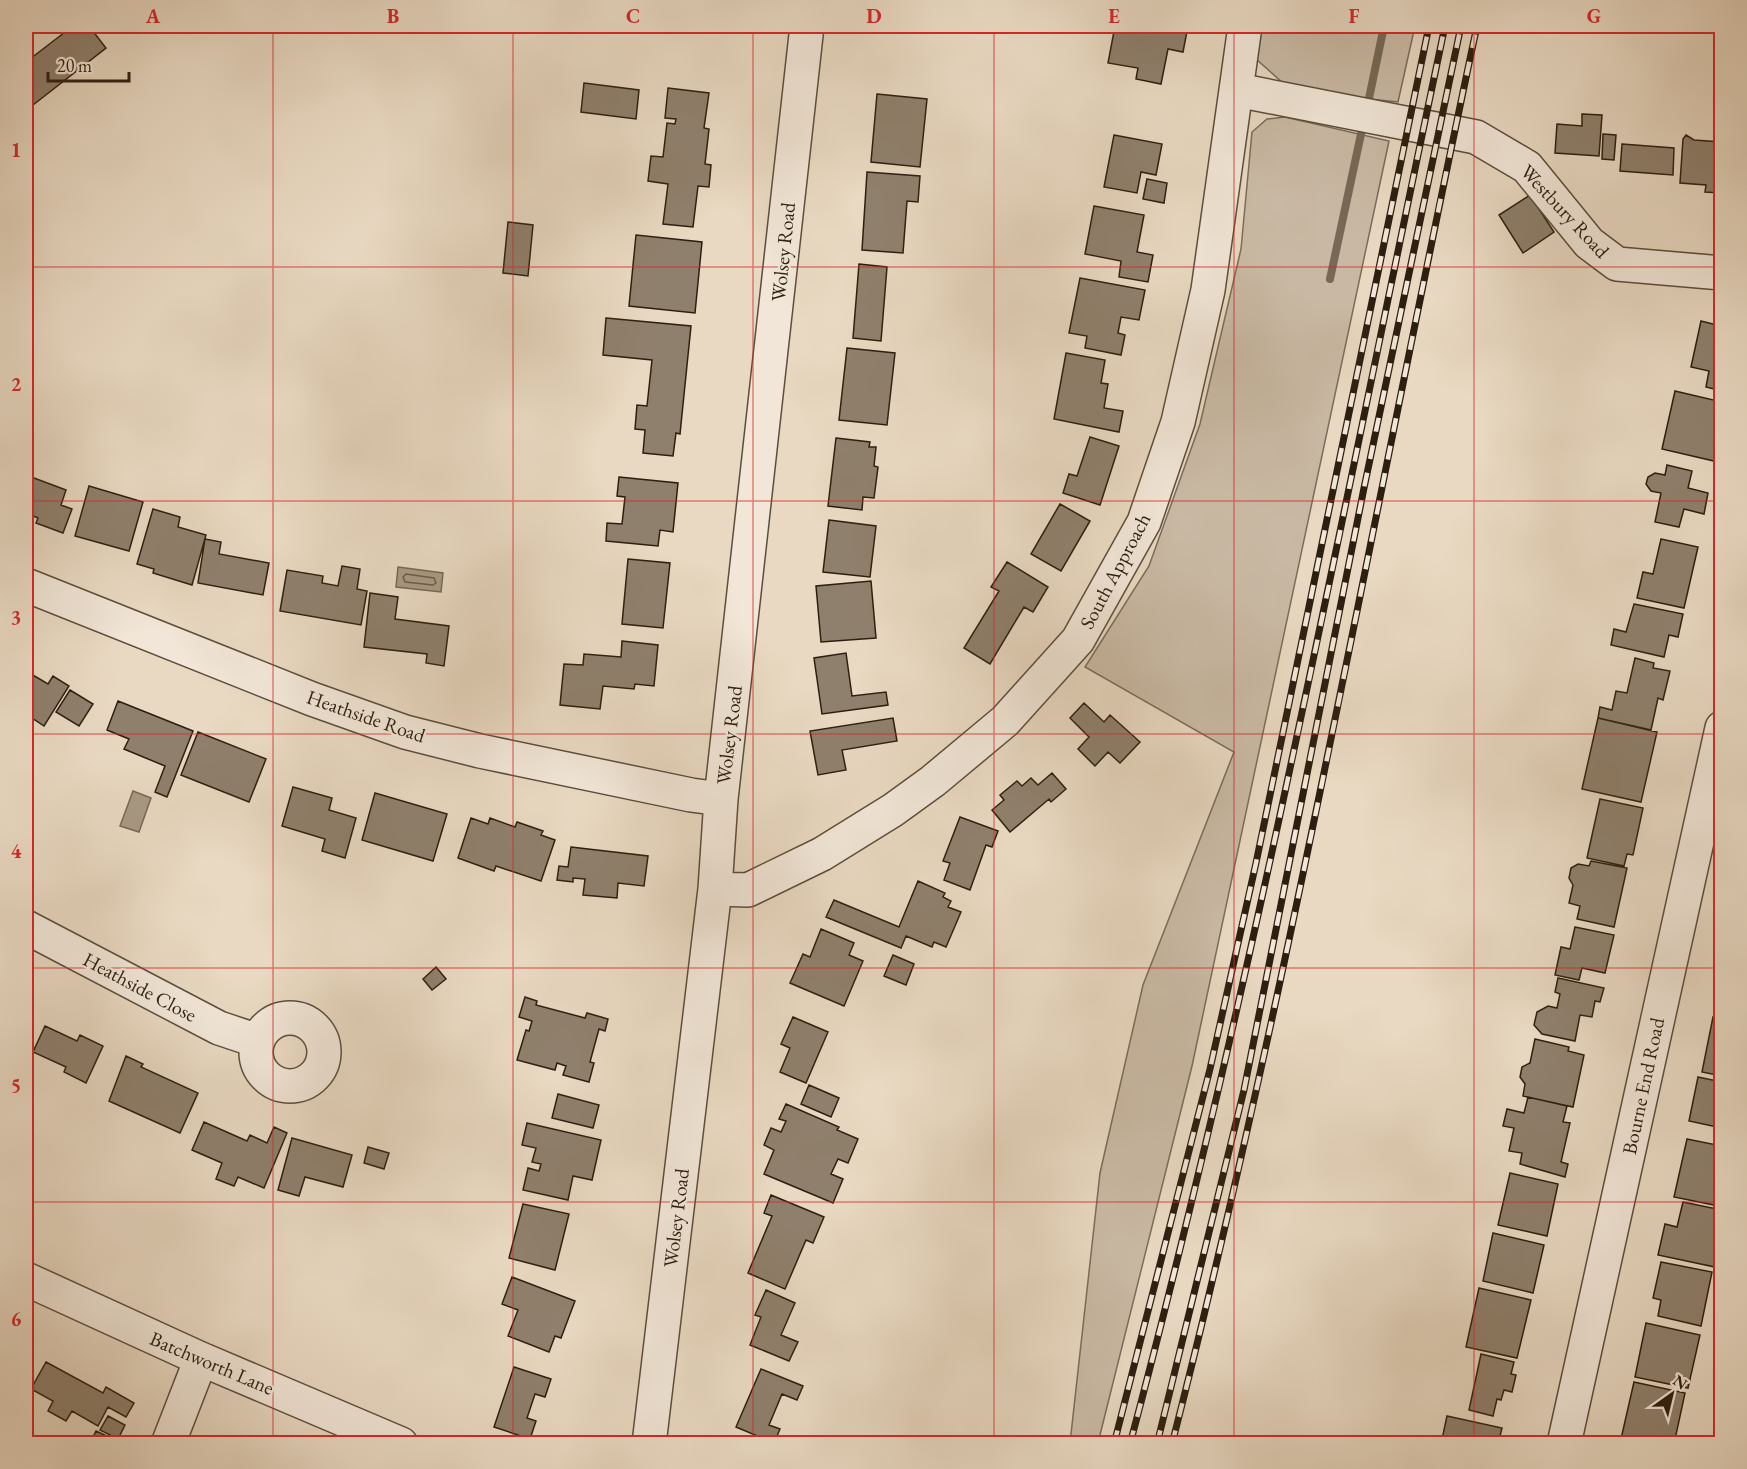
<svg xmlns="http://www.w3.org/2000/svg" width="1747" height="1469" font-family="'EB Garamond',serif">
<style>
.green{fill:#c9b9a4;stroke:#7b6c5a;stroke-width:1.5}
.water{fill:#a99a85;stroke:#776956;stroke-width:1.5}
.lines{fill:none;stroke-linecap:round;stroke-linejoin:round}
.shore{stroke:#6b5c4a;stroke-width:1.5}
.stream{stroke:#776956;stroke-width:8}
.building{fill:#8f806d;stroke:#2d1f10;stroke-width:1.5}
.minor-casing{stroke:#5c4e3c;stroke-width:36}
.minor{stroke:#f1e6d7;stroke-width:33}
.rail-casing{stroke:#2d1f10;stroke-width:7}
.rail{stroke:#f1e6d7;stroke-width:4.5;stroke-dasharray:14;stroke-linecap:butt}
.grid{fill:none;stroke:#d62828;stroke-width:1.5;stroke-opacity:0.55}
.labels{text-anchor:middle;stroke-width:4.5;stroke-linejoin:round;paint-order:stroke}
.street-label{font-size:20px;fill:#2d1f10;stroke:#f1e6d7}
.neatline{fill:none;stroke:#d62828;stroke-width:2}
.grid-label{font-size:20px;text-anchor:middle;font-weight:bold;fill:#d62828}
</style>
<rect width="100%" height="100%" fill="#e9d9c2"/>
<filter id="stains"><feTurbulence type="fractalNoise" baseFrequency=".00333" numOctaves="4"/><feColorMatrix values="0 0 0 0 .2 0 0 0 0 .09 0 0 0 0 .02 0 0 0 .5 -.17"/></filter>
<radialGradient id="worn" r=".72"><stop offset=".6" stop-color="#630" stop-opacity="0"/><stop offset="1" stop-color="#630" stop-opacity=".3"/></radialGradient>
<!-- green -->
<path class="green" d="M1260,26h155l-17,76 -106,-11 -36,-32z
M1285,117l104,24 -197,925 -94,377h-28l30,-270 43,-188 91,-233 -149,-85 64,-101 51,-142 41,-175 11,-117 15,-13z"/>
<!-- water -->
<path class="water" d="M398,567l45,6 -2,19 -45,-5z
M133,791l18,7 -12,34 -19,-6z"/>
<g class="lines">
<!-- shore -->
<path class="shore" d="M406,574l28,4 2,5 -3,2 -28,-3 -2,-5z"/>
<!-- stream -->
<path class="stream" d="M1367,108l17,-82
M1330,279l34,-159"/>
</g>
<!-- building -->
<path class="building" d="M73,26h16l17,22 -73,57 -7,-10v-33z
M1115,26l34,5 1,-5h38l-5,26 -15,-3 -7,35 -25,-5 2,-11 -30,-5z
M584,83l55,7 -3,29 -55,-7z
M668,88l41,5 -5,35 5,1 -4,35 6,1 -2,22 -11,-1 -5,41 -30,-3 5,-40 -20,-3 3,-25 12,1 4,-34 8,1 1,-5 -11,-1z
M877,94l50,5 -7,68 -49,-5z
M1582,114l20,1 -3,41 -44,-3 2,-29 25,2z
M1603,134l13,1 -2,25 -12,-1z
M1114,135l48,9 -6,31 -15,-3 -4,21 -33,-6z
M1686,135l8,5 28,2v51l-17,-1 1,-7 -26,-2 3,-44z
M1622,144l52,4 -1,27 -53,-4z
M867,172l53,4 -2,26 -11,-1 -4,52 -41,-3z
M1147,179l20,4 -3,20 -21,-4z
M1530,195l24,37 -31,21 -24,-38z
M1094,206l50,9 -7,37 16,3 -5,27 -29,-5 2,-16 -36,-7z
M508,222l25,3 -5,51 -25,-3z
M636,235l66,7 -7,71 -66,-7z
M859,264l28,3 -6,74 -28,-3z
M1080,278l65,12 -6,30 -18,-3 -3,16 7,2 -4,20 -36,-7 2,-12 -18,-3z
M606,318l85,8 -11,108 -4,-1 -3,23 -30,-3 2,-23 -10,-1 2,-24 10,1 5,-46 -49,-5z
M1701,321l20,5 -3,12 4,1v52l-16,-4 3,-16 -18,-4z
M847,348l48,5 -8,72 -48,-5z
M1066,353l39,7 -4,23 7,1 -4,24 19,3 -4,21 -65,-13z
M1675,391l47,11v27l-8,32 -52,-12z
M1090,437l29,9 -19,59 -37,-12 6,-19 8,2z
M836,438l34,4 -1,5h7l-2,19 4,1 -4,31 -11,-1 -1,13 -34,-4z
M1667,465l25,6 -4,17 20,5 -4,21 -20,-5 -5,18 -24,-5 6,-29 -10,-2 -5,-7 2,-7 7,-4 10,2z
M26,475l40,15 -5,15 11,4 -9,24 -27,-10 2,-5 -12,-5z
M619,477l59,6 -5,49 -13,-2 -2,16 -52,-5 1,-18 15,1 3,-27 -8,-1z
M89,486l54,16 -14,49 -54,-15z
M1060,504l30,17 -29,50 -30,-17z
M153,509l27,8 -2,10 28,8 -14,50 -39,-12 1,-4 -17,-5z
M829,520l47,6 -6,51 -47,-5z
M205,539l16,3 -2,12 50,9 -6,32 -65,-12z
M1661,539l37,8 -14,61 -47,-10 6,-26 10,2z
M628,559l42,4 -7,65 -41,-4z
M1007,562l41,25 -15,25 -9,-5 -34,57 -26,-16 35,-57 -8,-4z
M342,566l18,3 -3,20 10,2 -6,34 -81,-14 7,-41 36,6 -1,7 16,3z
M871,581l5,57 -55,4 -5,-56z
M370,593l28,4 -3,22 54,7 -5,40 -18,-3 1,-9 -63,-7z
M1634,604l49,10 -5,23 -9,-2 -5,22 -53,-12 3,-16 12,3z
M622,641l36,4 -4,41 -19,-2 -1,5 -31,-3 -3,23 -40,-4 4,-41 19,1 1,-11 37,3z
M846,653l6,43 34,-4 2,13 -66,9 -8,-56z
M1635,658l19,5 -1,5 17,3 -7,29 -5,-2 -7,32 -53,-12 2,-11 12,3 4,-19 11,2z
M26,671l22,13 5,-8 16,10 -25,40 -18,-12z
M70,690l23,14 -14,22 -23,-14z
M118,701l75,30 -26,66 -12,-5 10,-26 -41,-17 5,-10 -22,-9z
M1084,703l20,19 6,-7 30,27 -20,21 -12,-11 -13,14 -17,-17 11,-12 -19,-19z
M893,718l4,23 -55,9 4,20 -28,5 -8,-44z
M1598,718l59,14 -16,70 -59,-13z
M198,732l68,27 -17,43 -68,-27z
M1052,773l14,16 -15,13 -2,-3 -39,33 -18,-22 12,-10 -4,-5 17,-14 5,5 9,-8 7,7z
M293,787l39,11 -3,12 27,8 -11,40 -23,-7 3,-12 -43,-13z
M375,793l72,21 -14,47 -71,-21z
M1600,799l43,9 -10,47 -6,-1 -3,12 -37,-8z
M960,817l38,14 -6,16 -6,-2 -16,45 -26,-10 6,-17 -7,-2z
M471,818l17,6 2,-6 25,9 2,-5 26,9 -2,4 14,5 -14,41 -45,-15 -2,5 -36,-13z
M571,847l77,9 -4,30 -26,-3 -1,15 -34,-3 2,-16 -12,-1v4l-16,-2 2,-14 9,1z
M1591,861l36,7 -13,59 -37,-8 3,-13 -11,-3 4,-18 -4,-7 2,-10 7,-4 11,2z
M918,881l27,12 -2,4 8,4 -3,6 13,5 -15,35 -12,-5 -2,5 -26,-11 -5,12 -75,-31 8,-17 65,27z
M1575,927l39,8 -9,38 -23,-5 -3,12 -24,-5 6,-28 9,2z
M821,929l33,14 -5,12 14,6 -19,45 -54,-23 13,-29 7,3z
M893,955l21,9 -8,21 -22,-9z
M436,967l10,12 -14,11 -9,-11z
M1558,978l46,10 -4,14 -5,-1 -3,16 -12,-2 -5,26 -33,-7 -8,-9 3,-13 11,-6 9,2 3,-14 -5,-2z
M1722,981v34l-7,-1z
M525,997l12,4 -1,4 49,13 2,-5 21,6 -3,12 -6,-2 -9,33 4,1 -5,19 -26,-7 3,-9 -9,-3 -2,7 -38,-10 9,-30 3,1 3,-10 -13,-4z
M793,1017l35,15 -22,51 -26,-11 10,-24 -9,-4z
M1713,1017l9,2v57l-20,-4z
M45,1026l32,15 3,-6 23,11 -17,37 -22,-11 2,-5 -33,-15z
M1535,1039l34,8 -1,4 16,4 -11,52 -50,-11 2,-12 -5,-7 2,-10 8,-4z
M126,1056l17,8 -2,3 57,26 -18,40 -71,-32z
M1698,1077l24,5v46l-33,-7z
M809,1085l30,13 -8,19 -30,-13z
M558,1094l41,11 -6,23 -41,-10z
M1528,1097l39,9 -4,16 7,1 -9,39 7,2 -3,13 -45,-13 2,-11 -13,-2 5,-23 -11,-2 4,-17 17,4z
M786,1104l53,23 -2,3 21,9 -10,24 -10,-4 -7,15 12,5 -10,24 -69,-29 10,-24 -10,-5 7,-17 10,4 5,-11 -7,-2z
M204,1122l43,19 3,-6 17,8 7,-16 13,6 -23,55 -26,-11 -4,9 -18,-7 6,-16 -30,-13z
M527,1123l74,17 -9,40 -19,-4 -5,24 -45,-10 5,-22 11,3 2,-7 -9,-2 4,-14 -14,-3z
M292,1138l60,17 -9,32 -38,-10 -6,19 -21,-6z
M1687,1139l35,7v24l-8,35 -40,-8z
M368,1147l21,6 -5,16 -20,-6z
M1510,1173l48,11 -11,52 -49,-11z
M771,1195l53,22 -11,26 -7,-3 -21,49 -37,-16 24,-57 -8,-3z
M1683,1202l39,8v27l-7,30 -57,-12 7,-31 12,3z
M523,1204l46,10 -14,56 -46,-12z
M1493,1233l51,12 -11,48 -50,-12z
M1661,1262l51,10 -11,54 -43,-10 3,-16 -8,-2z
M512,1277l63,24 -14,37 -6,-2 -6,16 -41,-16 10,-26 -16,-6z
M1479,1288l52,12 -14,58 -51,-11z
M766,1290l29,13 -14,32 17,7 -9,19 -39,-16 11,-28 -6,-2z
M1646,1323l54,12 -12,53 -53,-11z
M1481,1354l33,8 -3,12 5,1 -4,17 -8,-2 -3,10 -4,-1 -4,17 -24,-6z
M46,1362l57,31 3,-6 28,16 -8,14 -18,-10 -10,19 -26,-15 -6,10 -18,-10 5,-10 -22,-12z
M514,1367l37,12 -6,18 -10,-3 -8,24 9,3 -6,18 -36,-12z
M761,1369l42,17 -6,14 -15,-6 -13,31 11,4 -6,14 -38,-16z
M1634,1382l51,11 -11,51h-32l-21,-5z
M108,1416l17,9 -7,14 -18,-9z
M1447,1416l55,12 -4,16h-57z
M96,1431l21,10 -1,3h-40l4,-8 11,5z"/>
<g class="lines">
<!-- minor casing -->
<g class="minor-casing">
<path id="minor" d="M1237,90l239,47 51,30 62,76 28,21 105,9
M26,585l286,114 93,33 75,19 211,44 30,4
M715,889l33,1 74,-36 71,-44 40,-29 72,-60 73,-81 66,-118 34,-100 30,-132 37,-264
M26,927l193,101 39,13
M256 1052a34 34 0 1 1 68 0a34 34 0 1 1-68 0Z
M26,1279l175,80 200,85
M168,1444l33,-85
M649,1444l66,-555 6,-90 86,-773
M1564,1444l158,-716"/>
</g>
<!-- minor -->
<use href="#minor" class="minor"/>
<!-- rail casing -->
<g class="rail-casing">
<path id="rail" d="M1114,1444l96,-375 46,-206 173,-837
M1130,1444c125,-468 215,-945 315,-1418
M1157,1444l87,-354 120,-602 97,-462
M1172,1444c120,-469 204,-946 305,-1418"/>
</g>
<!-- rail -->
<use href="#rail" class="rail"/>
</g>
<!-- grid -->
<path class="grid" d="M273,26v1418M513,26v1418M753,26v1418M994,26v1418M1234,26v1418M1474,26v1418M26,267h1696M26,501h1696M26,734h1696M26,968h1696M26,1202h1696"/>
<g class="labels">
<!-- street labels -->
<g class="street-label">
<text transform="translate(1565 211) rotate(47)" y="7">Westbury Road</text>
<text transform="translate(783 252) rotate(-84)" y="7">Wolsey Road</text>
<text transform="translate(1115 571) rotate(-62)" y="7">South Approach</text>
<text transform="translate(366 716) rotate(19)" y="7">Heathside Road</text>
<text transform="translate(729 735) rotate(-83)" y="7">Wolsey Road</text>
<text transform="translate(140 987) rotate(28)" y="7">Heathside Close</text>
<text transform="translate(1643 1086) rotate(-78)" y="7">Bourne End Road</text>
<text transform="translate(676 1218) rotate(-83)" y="7">Wolsey Road</text>
<text transform="translate(212 1363) rotate(23)" y="7">Batchworth Lane</text>
</g>
</g>
<!-- margin -->
<rect width="1747" height="1469" fill="none" stroke="#e9d9c2" stroke-width="66"/>
<!-- north arrow -->
<g transform="translate(1672 1394) rotate(34)" stroke="#f1e6d7" stroke-width="4.5" paint-order="stroke">
<path d="M0-4.5L10 22L0 15L-10 22Z" fill="#2d1f10"/>
<text y="-9" font-size="16" font-weight="bold" text-anchor="middle" fill="#2d1f10">N</text>
</g>
<!-- scale -->
<path d="M48 72v9h81v-9" fill="none" stroke="#2d1f10" stroke-width="3"/>
<text x="57" y="72" font-size="18" fill="#2d1f10" stroke="#f1e6d7" stroke-width="4.5" paint-order="stroke">20 m</text>
<rect x="33" y="33" width="1681" height="1403" class="neatline"/>
<g class="grid-label">
<text x="153" y="23">A</text>
<text x="393" y="23">B</text>
<text x="633" y="23">C</text>
<text x="874" y="23">D</text>
<text x="1114" y="23">E</text>
<text x="1354" y="23">F</text>
<text x="1594" y="23">G</text>
<text x="16" y="157">1</text>
<text x="16" y="391">2</text>
<text x="16" y="624">3</text>
<text x="16" y="858">4</text>
<text x="16" y="1092">5</text>
<text x="16" y="1326">6</text>
</g>
<rect width="100%" height="100%" filter="url(#stains)"/>
<rect width="100%" height="100%" fill="url(#worn)"/>
</svg>
